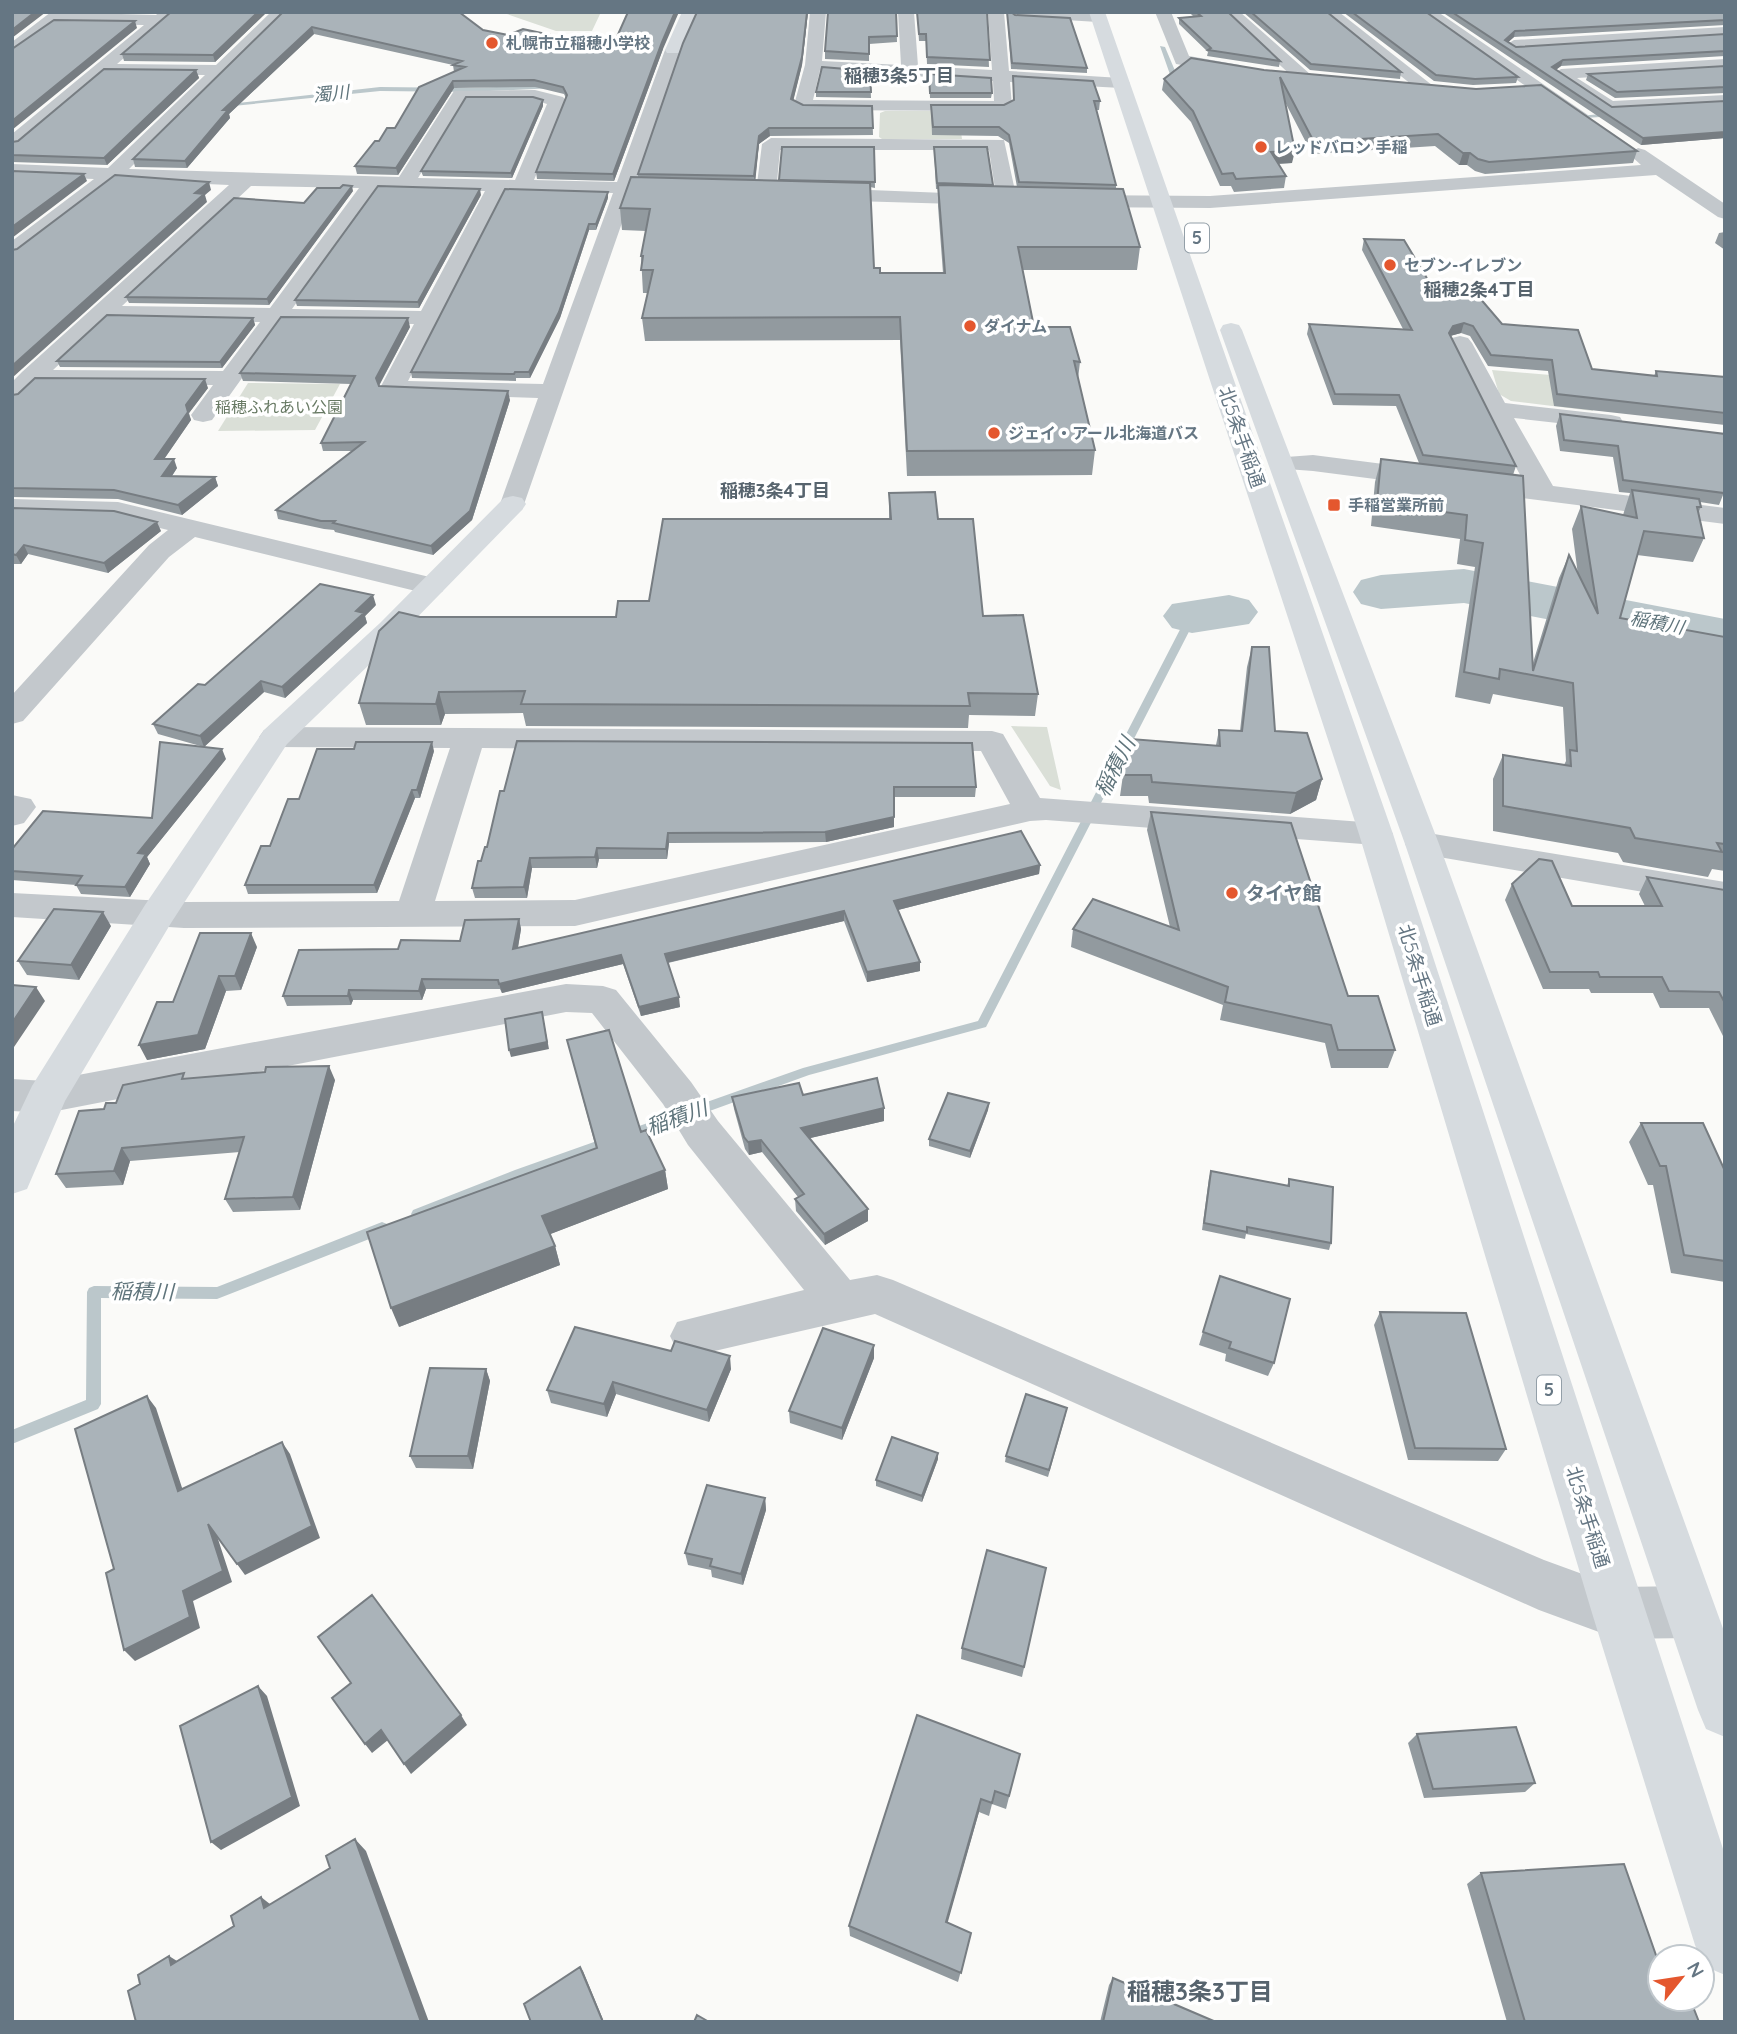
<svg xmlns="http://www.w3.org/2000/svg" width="1737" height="2034" font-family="Quicksand,'Noto Sans JP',sans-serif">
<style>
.green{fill:#dadfd7}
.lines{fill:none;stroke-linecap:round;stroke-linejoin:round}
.stream{fill:#bbc7cb;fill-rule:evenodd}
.river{fill:#bbc7cb;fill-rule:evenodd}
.street{fill:#c3c8cc;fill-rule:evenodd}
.secondary{fill:#d6dbdf;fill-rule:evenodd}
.highway{fill:#d6dbdf;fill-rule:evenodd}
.wall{fill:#929a9f}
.shaded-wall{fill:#777d82}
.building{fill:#aab3b9;stroke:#777d82;stroke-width:2}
.poi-dot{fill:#e4572e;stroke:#fff;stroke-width:2.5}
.labels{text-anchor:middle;stroke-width:7;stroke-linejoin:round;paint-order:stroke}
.far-poi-label{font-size:16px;font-weight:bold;fill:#657683;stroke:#fff;text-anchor:start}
.far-park-label{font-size:16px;fill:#687a64;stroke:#fff}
.far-neighbourhood-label{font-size:18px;font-weight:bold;fill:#57646e;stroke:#fff}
.far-water-label{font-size:18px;font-style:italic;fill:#60757c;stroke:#fff}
.shield{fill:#fff;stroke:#939fa8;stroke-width:2}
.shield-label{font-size:18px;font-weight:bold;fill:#657683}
.street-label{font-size:19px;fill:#657683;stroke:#fff}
.poi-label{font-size:19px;font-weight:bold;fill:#657683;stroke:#fff;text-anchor:start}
.water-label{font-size:21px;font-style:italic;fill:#60757c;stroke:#fff}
.near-neighbourhood-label{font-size:24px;font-weight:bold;fill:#57646e;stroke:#fff}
</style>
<rect width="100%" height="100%" fill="#fafaf8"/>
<!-- green -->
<path class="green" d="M501,12h100l-9,19h-36z
M885,111h73l4,28h-80l-3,-2 1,-24z
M1492,370l94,8 7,33 -82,-10 -12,-7z
M248,383l92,1 -25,46 -97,1z
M1011,726l36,1 14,63 -11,-4z"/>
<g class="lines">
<!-- stream -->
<path class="stream" d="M1160,46l5,1 16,38 -8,-2z
M553,85l2,3 -85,4 -90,-1 -157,16 -3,-2 160,-18 90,1z
M1614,113l2,3 -47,3 -3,-2z
M1192,613l5,3 -211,411 -177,48 -284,103 -102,40 -5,2 -5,-2 -2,-4 2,-4 102,-40 288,-102 175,-47 209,-405z
M382,1222l5,2 2,4 -2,4 -170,67 -116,-1v106l-3,5 -86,35v-14l74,-30 1,-108 2,-4 5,-2 123,1z"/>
<!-- river -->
<path class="river" d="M1464,569l261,50v35l-261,-51 -83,6 -20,-5 -8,-12 8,-12 20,-5z
M1229,595l20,5 9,12 -9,12 -57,9 -20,-5 -9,-12 9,-12z"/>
<!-- street -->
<path class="street" d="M51,12l105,3 3,-3h18l-60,52 99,1 55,-53h17l-159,157 270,8 55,-86 81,-1 28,7 3,4 -32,79 83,2 48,-132 8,-5 6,2 2,3 -45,132 42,1 10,6 -10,6 -46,-1 -110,316 -9,2 -9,-2 -4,-6 38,-106 -155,-5 -3,-5 34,-64 -132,-2 -70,98 -9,2 -9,-2 -3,-5 22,-30 -175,-1 -17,16 -9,2v-20l10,-10 207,-187 -112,-5 -98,75 -7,2v-16l82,-62 -82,-3v-12l96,4 97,-93 -100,-1 -86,73 -7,1v-14l132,-109 -88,-1 -44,31v-13zM465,100h69l13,4 -32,76 -97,-2zM251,186l108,2 -89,120 -148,-2zM378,189l107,2 -64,120 -129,-2zM505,191l108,2 -70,191 -135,-3zM108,319l152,3 -37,49 -170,-1z
M810,12h16l-4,49 79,4 -3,-53h16l4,54 74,4 -4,-58h16l5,59 112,7 9,5 -9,5 -111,-6 2,24 -9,5 -200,-1 -9,-5 11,-40zM820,70l173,11 1,20 -181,-1z
M1007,12h89l10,5 -8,5 -83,-5z
M1155,12h16l18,44 51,9 8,5 -8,5 -64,-11z
M1223,12h17l70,62 2,4 -2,4h-12z
M1321,12h18l98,77 -3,4h-12z
M1419,12h19l150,103 -9,5 -6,-1z
M1725,27v10l-211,13 -8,-5 8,-5z
M1725,59v10l-148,9 36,23 112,-6v10l-115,6 -49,-28 -8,-9 8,-5z
M771,138l233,2 13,60 -3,4 -7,2 -9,-5 -8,4 -171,-5 -10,-6 10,-6 177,7 -7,-45h-209l-4,42 -10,6 -7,-2 -3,-4 6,-48z
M1638,148l7,2 80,54v15l-7,-2 -62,-42 -446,33 -136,-1 -7,-2 -3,-4 3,-4 7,-2 136,1 431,-31 -12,-11z
M1460,336l8,2 4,5 33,60 106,12 9,2 3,5 -3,5 -9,2 -97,-11 39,68 172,22v16l-412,-53 -40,-3 -4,-5 4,-5 40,-3 211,27 -76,-139 4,-5z
M12,499l106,3 324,78 4,6 -4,6 -10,3 -237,-58 -26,20 -146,164 -11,3v-29l137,-150 19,-15 -50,-12 -106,-3z
M275,727l717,4 11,3 37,64 336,25 12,3 5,8 -5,8 -12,3 -330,-25 -16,1 -455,105 -391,2 -172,-11v-24l172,9 215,-1 51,-153 -175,-1 -11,-3 -5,-7 5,-7zM482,748l499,3 29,53 -435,96 -140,1z
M12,795l19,4 5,8 -12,16 -12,3z
M1422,832l303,50v24l-315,-54 -5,-8 5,-8z
M566,984l37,2 13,4 75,92 27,39 132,159 27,-5 16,5 651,280 74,27 71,-1 18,8 8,18 -8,18 -18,8 -71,1 -79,-29 -664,-296 -182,42 -16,-6 -7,-14 7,-14 127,-32 -116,-145 -25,-41 -71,-91 -26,-1 -520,101 -34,-2v-32l34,2z"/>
<!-- secondary -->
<path class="secondary" d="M682,12h16l-19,41h-12l-2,-3z
M513,496l9,2 4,6 -4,6 -122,125 -113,109 -116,179 -106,178 -38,88 -15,5v-66l20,-42 113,-181 119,-175 116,-107 124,-125z"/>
<!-- highway -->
<path class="highway" d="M1089,12h16l288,822 332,1021v120l-21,-9 -9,-21 -103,-332 -233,-779z
M1231,323l8,2 3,5 197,514 286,790v103l-19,-8 -8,-19 -293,-866 -185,-514 3,-5z"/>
</g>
<!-- wall -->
<path class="wall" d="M267,12l-52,50 -91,-1 -2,-7z
M283,12l200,18 25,5 104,13 51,1 -49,132 -77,-2 -1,-7 30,-74 -2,-4 -29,-7 -81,1 -56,87 -41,-1 -2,-8 24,-25 16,-13 59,-56 -1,-7 -139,-31 -85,80 1,4 -43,50 -52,-1 -2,-8z
M697,12h111l-6,53 -9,35 10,5 69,1 1,29 -103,1 -11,8 -4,36 24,1 3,-34h92l1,41 -5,-1 4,81 6,5h63l-5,-67v-17h-2l-2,-42h53l6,39 24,1 -8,-44 -11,-7 -66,-1 -1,-30h73l9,-5v-24l87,25 -1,9h-3l20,75v4l24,58 -3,23h-115l12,57 46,35 -2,17 17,71 -3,25 -185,1 -7,-136 -255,1 -3,-23 6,-25h-5l-2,-37 5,-25 -24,-1 -2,-22 18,-31v-3z
M896,12l1,30 -28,2v17l-44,-2v-8z
M917,12h70l2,55 -62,-3 -1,-23h-7z
M1007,12l80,56v5l-76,-4z
M1189,12h39l52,49 -1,6 -72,-11 1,-4 -29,-28v-6l15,-1z
M1243,12h84l74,60 -1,7 -90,-9z
M1343,12h83l92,65 -2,6 -43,2 -39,-4z
M1442,12h283v13l-211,12 -6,5 8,5 209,-13v22l-164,10 -5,4 56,37 113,-6v37l-84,7z
M1191,58l446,93 -4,12 -148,11 -10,-3 -8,-6h-8l-24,-19 -123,8 -27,-52 7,61 -14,1 8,12 -2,12 -50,4 -3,-6h-11l-29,-64 -29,-32 2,-11z
M1725,66v27l-110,5 -29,-18 2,-6z
M196,70l3,8 -92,87 -95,-3v-20l6,-1z
M870,71l1,27 -55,-1v-5z
M929,74l63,19 -1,5h-61z
M543,106l-31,72 -89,-2 -2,-5z
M353,191l-84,114 -140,-2 -3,-6 178,-94z
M481,195l-62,113 -122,-2 -2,-6z
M608,198l-12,32h-7l-29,88 -30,60h-14v3l-104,-3 -1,-6z
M1725,232v18l-10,-7 4,-10z
M1364,239l67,46 71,39 90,45 62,7 2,-5 69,6v48l-171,-19 -6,-35 -60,-5 -18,-30 -9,-3 -11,3 66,130 -3,9 19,191 27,-88 10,-23 9,20 -6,-46 9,-23 42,9 7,-22 -11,-1 -6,-35 -53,-6 -4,-25 4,-12 165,20v61h-2l-4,10 -19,-3 1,5 -3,6 6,25 -11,24 -56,-7 -17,63 105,19v234l-13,-2 -4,8 -85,-15 -5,-9 -125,-22v-52l10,-24 61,10 2,-4 -3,-54 -70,-13 -3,10 -35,-7 20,-130 -18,-3 3,-25 -89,-13 4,-44 6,-23 38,4 -23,-57 -63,-1 -26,-71 2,-10 94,5 -41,-79z
M253,318l2,7 -33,43 -162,-1 -3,-6z
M410,327l-31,59 131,14 -38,120 -39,35 -98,-23 -1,-2 -10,-1 -46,-10 -2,-9 76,-59h-29l-2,-8 30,-59 -108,-3 -3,-8z
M208,388l-19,25 2,7 -27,39 13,9 -5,8 43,1 3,9 -36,29 -64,-16 -106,-2v-102z
M889,493l49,26 45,97 55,78 -3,22 -66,-1 -1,13 -442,-2 -3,-13 -78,1 -4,11h-75l-7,-22 61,-86h196l33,-16 240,-82z
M12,508l149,23 -53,42 -80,-19 -7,10h-9z
M376,605l-11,11 2,7 -82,75 -21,-6 -60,55 -46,-13 -5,-10 52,-39z
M1252,647l23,84 47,48 -6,21 -26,14 -141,-11 -1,-7h-28l3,-21 93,-30 3,-15 21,1 7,-64z
M434,751l-14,47h-5l-38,95 -129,1 -3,-9 54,-86z
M226,759l-79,98 3,7 -20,33 -49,-3 -5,-9 -64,-5v-31l140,-31z
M976,787l-1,10h-81v30l-68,15 -157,1 -2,16h-68l-2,9h-65l-5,30h-52l-3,-10 15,-41 13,-56z
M1151,812l197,184 47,54 -7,18h-57l-6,-25 -105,-23 3,-15 -152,-58 2,-18 97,-2 -23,-97z
M1040,865l-1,9 -141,36 22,52v9l-53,11 -23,-61 -176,42 12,44 -39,9 -18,-52 -121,29 -2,-4h-74l-4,11h-69l-2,5 -64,1 -4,-10 115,-47 62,-8 59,-22 2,10 -3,19z
M1647,877l78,13v150l-16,-32h-49l-7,-15h-62l-2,-4h-46l-38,-89 7,-16 60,22h73l-6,-12z
M111,926l-32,54 -52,-5 -9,-14z
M257,947l-16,43 -15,1 -21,58 -58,11 26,-58z
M567,1040l74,92 24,38 3,19 -118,45 5,12 5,19 -161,62 197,-179z
M187,1078l148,2 -35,130 -67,2 -8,-13 15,-47 -110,9 -7,24 -57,3 -10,-14 48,-65 12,-6z
M803,1095l81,26 -74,17 58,83 -43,24 -29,-34 -1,-12 3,-2 -36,-45 -13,3 -4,-6 -11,-40 -2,-12z
M989,1103l-1,7 -18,48 -41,-12v-7z
M1641,1123l84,48v111l-54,-9 -18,-88h-5l-19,-43z
M1211,1171l76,15 2,-7 42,64 -2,7 -83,-16 -1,5 -43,-9 7,-52z
M1220,1276l54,87 -6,13 -43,-15 1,-7 -27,-9z
M1380,1312l126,137 -8,12 -90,-1 -34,-135z
M874,1345v13l-32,82 -52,-17 -1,-12z
M671,1351l60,18 -22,53 -93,-28 -9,23 -56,-14 -4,-13z
M486,1369l4,12 -17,88 -57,-1 -6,-12z
M1066,1414l-18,63 -43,-15 1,-6z
M938,1453v6l-16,43 -46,-16v-6z
M765,1498l1,12 -23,75 -31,-8 -1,-7 -23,-5 -3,-12z
M1046,1568l-24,109 -61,-18 1,-11z
M1417,1734l118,49 -10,9 -101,6 -16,-55z
M1020,1754l-14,55 -14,-5 -3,12 -10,-4 -32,110 24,11 -13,49 -108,-46 -1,-10z
M1481,1873l176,85 42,64h-192l-40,-138z
M1113,1978l103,44h-116l9,-37z"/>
<!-- shaded-wall -->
<path class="shaded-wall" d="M35,12h11l-34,26v-8z
M258,12h9l-52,50 -2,-7z
M675,12h4l-16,37 -49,132 -1,-7 49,-132z
M807,12h1l-6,53 -10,41 -1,-7z
M135,21l2,7 -125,102v-9z
M312,27l2,7 -85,80 1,4 -43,50 -2,-7 38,-51z
M1515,31l-1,6 -10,9 1,-6z
M1563,60l-2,6 -10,7 1,-6z
M196,70l3,8 -92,87 -3,-7z
M453,81l1,7 -56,87 -2,-7z
M543,100v6l-31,72 -1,-5z
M769,128l1,8 -11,8 -4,40 -1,-8 5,-40z
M1725,132v6l-84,7 2,-7z
M1295,151l-3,12 -23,1 2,-12z
M1463,153h7l-3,12h-8z
M84,174l3,7 -75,57v-11z
M209,182l2,8 -6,5 2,7 -195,176v-12l183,-173z
M352,186l1,5 -84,114 -2,-6z
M480,189l1,6 -62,113 -1,-6z
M608,192v6l-12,32v-6z
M589,224v6l-29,88 -30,60 -1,-6z
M253,318l2,7 -33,43 -2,-6z
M408,318l2,9 -32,60 -2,-9z
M1464,323l-3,10 -11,3 -1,-3 4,-7z
M205,379l3,9 -19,25 -3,-8z
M508,391l2,9 -38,120 -39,35 -2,-9z
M188,412l3,8 -33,48 -3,-9z
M174,459l3,9 -11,17 -4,-9z
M215,477l3,9 -36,29 -4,-10z
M157,522l4,9 -53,42 -4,-10z
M24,545l4,9 -7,10 -5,-9z
M373,595l3,10 -11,11 2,7 -82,75 -3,-11 74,-76z
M261,681l3,11 -60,55 -4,-11z
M439,692l6,22 -4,11 -5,-21z
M432,742l2,9 -14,47 -3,-8z
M222,749l4,10 -79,98 3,7 -20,33 -5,-10 13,-34z
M1322,779l-6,21 -26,14 6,-21z
M412,790l3,8 -38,95 -3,-8z
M894,817v10l-68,15 -1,-10z
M668,833l1,10 -2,16 -1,-10z
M597,848l2,11 -2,9 -2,-11z
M530,858l2,10 -5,30 -3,-11z
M1040,865l-1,9 -145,37v-10z
M844,911v10l-178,42 -1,-9z
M103,912l8,14 -32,54 -8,-15z
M519,919l2,10 -5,29 -3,-9z
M251,933l6,14 -16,43 -6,-14z
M621,955l2,9 -121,29 -3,-9z
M920,962v9l-53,11v-10z
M219,976l7,15 -21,58 -58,11 -8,-15z
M422,979l4,10 -4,11 -3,-9z
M36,987l9,14 -33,49v-27z
M349,990l4,10 -2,5 -3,-9z
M679,997l1,10 -39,9 -2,-9z
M542,1012l7,37 -38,8 -2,-7z
M329,1066l6,14 -35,130 -7,-13z
M989,1103l-1,7 -18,48v-7z
M884,1108v13l-82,19 -1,-12z
M761,1140l1,12 -13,3 -1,-13z
M122,1148l8,13 -7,24 -9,-14z
M665,1170l3,19 -120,46 -6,-19z
M868,1209v12l-43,24 -1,-11z
M555,1246l5,19 -161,62 -8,-19z
M874,1345v13l-32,82v-12z
M730,1356l1,13 -22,53 -2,-12z
M486,1369l4,12 -17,88 -5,-13z
M613,1382l3,12 -9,23 -3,-13z
M147,1396l9,12 31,95 -9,-12z
M282,1442l8,12 30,84 -75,37 -8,-11z
M938,1453v6l-16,43v-6z
M765,1498l1,12 -23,75 -2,-11z
M208,1524l9,12 15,46 -39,19 7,27 -65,33 -11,-11 59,-59z
M258,1686l9,10 33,110 -79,44 -10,-8z
M461,1715l6,10 -56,49 -7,-10z
M381,1730l7,10 -16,13 -7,-9z
M981,1799l-2,13 -34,120 1,-10z
M355,1839l11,12 63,171h-8z
M261,1897l14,11h-11z
M169,1956l16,10 -14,-1z
M580,1967l3,4 21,51h-1z"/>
<!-- building -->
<path class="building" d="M12,12h23l-23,18z
M171,12h87l-45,43 -91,-1z
M283,12h176l24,18 25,5 15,-6 89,19 16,-36h47l-13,30 -49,132 -77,-2 31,-77 -4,-8 -29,-7 -81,1 -57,87 -41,-2 20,-25h4l8,-13h8l24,-41 46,-20 -12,-2 9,-4 -150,-34 -89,83h5l-43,51 -52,-2z
M697,12h110l-5,45 -11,42 12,6 69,1 1,22h-104l-10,8 -5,40 -116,-2 45,-131z
M828,12h68l1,24 -28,1v17l-44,-3z
M917,12h70l3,48 -63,-3 -1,-23h-7z
M1007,12h4l4,3 55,3 17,50 -75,-5z
M1196,12h32l52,49 -72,-11 3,-2 -32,-30 22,-2z
M1251,12h76l74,60 -90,-8z
M1352,12h74l92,65 -43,2 -39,-4z
M1452,12h273v8l-210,11 -10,9 11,7 209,-13v17l-162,9 -11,7 60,40 113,-6v31l-82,6z
M54,20l81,1 -123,100v-72z
M1191,58l73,12 212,19 65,-4 96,66 -148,11 -11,-3 -8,-6h-7l-25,-19 -124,8 -34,-65 15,74 -24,1 15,24 -50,3 -3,-6 -11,1 -29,-63 -29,-32z
M1725,66v21l-108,5 -29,-18z
M822,67l48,4 1,21h-55z
M104,69l92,1 -92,88 -92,-3v-13l6,-1z
M929,74l62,4 1,15h-62z
M1013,76l80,5 7,20h-6l22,84 -97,-3 -10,-47 -10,-8h-66l-2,-22h73l10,-5z
M466,97h67l10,3 -32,73 -90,-2z
M782,147h92l1,35 -96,-2z
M934,147h53l6,38 -56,-2z
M12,171l72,3 -72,53z
M115,175l94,7 -14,11 9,1 -192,172v-116l5,-1z
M631,177l239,6 4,85h6v5h65l-7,-88 185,4 17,58h-122l16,80h36l10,35 -6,-1 21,89 -188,1 -7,-134 -258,1 11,-48h-12l2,-14h-2l9,-47 -30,-1z
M343,185l9,1 -85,113 -141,-2 108,-99 70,5 13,-15h23z
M378,186l102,3 -62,113 -123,-2z
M505,189l103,3 -12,32h-7l-30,88 -30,60h-14l-1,2 -103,-2z
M1364,239l40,1 27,45 36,-2 35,41 76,6 14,39 65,7 -1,-5 69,6v36l-168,-19 -5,-34 -61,-5 -18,-29 -9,-3 -11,3 -4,7 67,133 -93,-11 -24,-60 -64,-1 -26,-70 103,6z
M107,315l146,3 -33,44 -163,-1z
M281,317l127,1 -32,60 3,8 129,5 -38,120 -39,35 -98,-23 2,-2h-14l-45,-11 88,-68 -43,1 34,-67 -115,-3z
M35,378l170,1 -19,26 2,7 -33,47h19l-12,17 53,1 -37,28 -64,-15 -102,-2v-93l6,-1z
M1560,414l165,20 -1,59 -101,-13 -5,-34 -54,-6z
M1381,459l142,17 10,195 36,-116 29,59 -17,-108 56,12 -5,-28 67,9 2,8h-4l7,31 -60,-7 -24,87 105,19v207l-8,-1 5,9 -87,-14 -5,-10 -127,-22v-51l68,11 -1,-16 7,1 -4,-68 -73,-14 -1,10 -35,-7 19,-129 -18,-3 2,-25 -90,-12z
M935,492l3,27h35l10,97 40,-1 15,79 -70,-1 2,13 -449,-2 4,-13 -86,1 -3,12 -77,-1 20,-72 20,-19 21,5h196l2,-16h31l14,-82h228l-2,-26z
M12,508l102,3 43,11 -53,41 -80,-18 -8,10 -4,-1z
M320,584l53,11 -17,16 8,2 -82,74 -21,-6 -61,55 -47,-12 45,-40 7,1z
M1252,647h17l6,84 32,2 15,46 -26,14 -144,-11 -1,-7h-28l8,-36 89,7 -1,-16 23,1z
M517,741l455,2 4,44h-82v30l-69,15 -157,1 -2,16 -69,-1 -2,9 -65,1 -6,29 -52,1 6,-27h3l4,-14h2l13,-56h4z
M160,742l62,7 -84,104 8,1 -21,33 -49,-2 6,-9 -70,-5v-22l31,-38 109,7z
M356,742h76l-15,48h-5l-38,95h-129l16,-39h9l18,-47h11l18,-50h37z
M1151,812l140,11 57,173h30l17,54h-57l-7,-25 -106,-23 3,-15 -155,-58 20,-30 86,31z
M1021,831l19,34 -146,36 26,61 -53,10 -23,-61 -179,43 14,43 -40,10 -18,-52 -122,29 -1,-4 -76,-1 -3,12 -70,-1 -1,6h-65l16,-46 99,-1 3,-9 59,1 5,-21 54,-1 -6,30z
M1539,859l13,2 20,45h90l-15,-29 78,13v113l-6,-11 -50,-1 -7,-14h-62l-2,-5h-48l-38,-88z
M54,909l49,3 -32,53 -53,-4z
M200,933h51l-16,43h-16l-21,59 -59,10 18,-43h16z
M12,985l24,2 -24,36z
M542,1012l5,30 -38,8 -4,-31z
M609,1030l32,102 5,-2 19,40 -123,46 13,30 -164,62 -24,-76 230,-84 -30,-108z
M329,1066l-36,131 -68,2 19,-62 -122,11 -8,23 -58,3 23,-63 25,-2 2,-6h10l7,-18 61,-12 -2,6 83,-7 1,-5z
M877,1078l7,30 -83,20 67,81 -44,25 -29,-35 9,-5 -43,-54 -13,2 -4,-5 -12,-40 67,-14 4,12z
M948,1093l41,10 -19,48 -41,-12z
M1641,1123h62l22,48v90l-41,-6 -18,-89h-6z
M1211,1171l78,15v-7l44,8 -2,56 -84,-16v5l-43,-9z
M1220,1276l70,23 -16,64 -45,-15 2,-6 -28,-10z
M1380,1312l86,1 40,136 -91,-1z
M575,1327l96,24 4,-10 55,15 -23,54 -94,-28 -9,22 -57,-14z
M823,1328l51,17 -32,83 -53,-17z
M430,1368l56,1 -18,87h-58z
M1026,1394l41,14 -18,62 -43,-14z
M147,1396l31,95 104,-49 30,84 -75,38 -29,-40 15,47 -40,20 7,26 -66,33 -18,-77 8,-4 -39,-140z
M892,1437l46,16 -16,43 -46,-16z
M707,1485l58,13 -24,76 -31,-8 2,-7 -27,-6z
M987,1550l59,18 -22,99 -62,-19z
M372,1595l89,120 -57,49 -23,-34 -16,14 -33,-46 19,-15 -33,-46z
M258,1686l34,111 -81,45 -31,-116z
M917,1715l103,39 -11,42 -14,-5 -3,12 -11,-4 -35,123 25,11 -10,40 -112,-47z
M1516,1727l19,56 -102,6 -16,-55z
M355,1839l66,183h-285l-8,-31 12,-7 -2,-9 31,-19 2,9 63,-39 -3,-10 30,-19 3,11 66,-40 -4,-12z
M1624,1864l33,94h3v41h30l9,23h-174l-44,-149z
M580,1967l23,55h-72l-7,-18z
M1113,1978l103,44h-113z
M697,2015l12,7h-15z"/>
<!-- markers -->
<g class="poi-dot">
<circle cx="492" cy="43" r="7"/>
<circle cx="1261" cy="147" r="7"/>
<circle cx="1390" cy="265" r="7"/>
<circle cx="970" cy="326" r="7"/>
<circle cx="994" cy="433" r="7"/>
<rect x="1327" y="498" width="14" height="14" rx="3.5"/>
<circle cx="1232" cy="893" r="7"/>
</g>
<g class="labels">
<!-- far-poi labels -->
<g class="far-poi-label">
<text x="506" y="49">札幌市立稲穂小学校</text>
<text x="1275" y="153">レッドバロン 手稲</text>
<text x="1404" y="271">セブン-イレブン</text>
<text x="984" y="332">ダイナム</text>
<text x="1008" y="439">ジェイ・アール北海道バス</text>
<text x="1348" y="511">手稲営業所前</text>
</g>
<!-- far-park labels -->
<g class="far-park-label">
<text x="279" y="413">稲穂ふれあい公園</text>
</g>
<!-- far-neighbourhood labels -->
<g class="far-neighbourhood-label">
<text x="899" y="82">稲穂3条5丁目</text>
<text x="1479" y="296">稲穂2条4丁目</text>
<text x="775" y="497">稲穂3条4丁目</text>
</g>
<!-- far-water labels -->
<g class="far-water-label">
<text transform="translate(331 94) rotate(-6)" y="6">濁川</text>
<text transform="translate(1657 623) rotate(11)" y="6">稲積川</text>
</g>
<!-- shield labels -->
<g class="shield">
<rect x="1185" y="223.5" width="24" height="29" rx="5"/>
<rect x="1537" y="1375.5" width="24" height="29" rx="5"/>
</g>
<g class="shield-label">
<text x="1197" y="244">5</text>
<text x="1549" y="1396">5</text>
</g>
<!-- street labels -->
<g class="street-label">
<text transform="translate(1242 437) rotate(71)" y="7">北5条手稲通</text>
<text transform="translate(1420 975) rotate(73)" y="7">北5条手稲通</text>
<text transform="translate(1588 1517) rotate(73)" y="7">北5条手稲通</text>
</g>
<!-- poi labels -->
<g class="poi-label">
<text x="1246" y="900">タイヤ館</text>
</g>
<!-- water labels -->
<g class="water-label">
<text transform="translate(1115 767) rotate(-63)" y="7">稲積川</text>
<text transform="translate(677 1118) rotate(-20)" y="7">稲積川</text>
<text transform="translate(142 1292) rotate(1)" y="7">稲積川</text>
</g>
<!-- near-neighbourhood labels -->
<g class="near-neighbourhood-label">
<text x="1200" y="2000">稲穂3条3丁目</text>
</g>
</g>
<!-- border -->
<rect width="1737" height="2034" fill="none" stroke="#657683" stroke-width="28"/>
<!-- north arrow -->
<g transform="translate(1681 1978) rotate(60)"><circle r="33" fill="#ffffff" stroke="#c1c8cd" stroke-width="2"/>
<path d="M0-5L12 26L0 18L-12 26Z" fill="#e4572e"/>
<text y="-10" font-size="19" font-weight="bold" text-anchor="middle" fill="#657683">N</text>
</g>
</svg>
